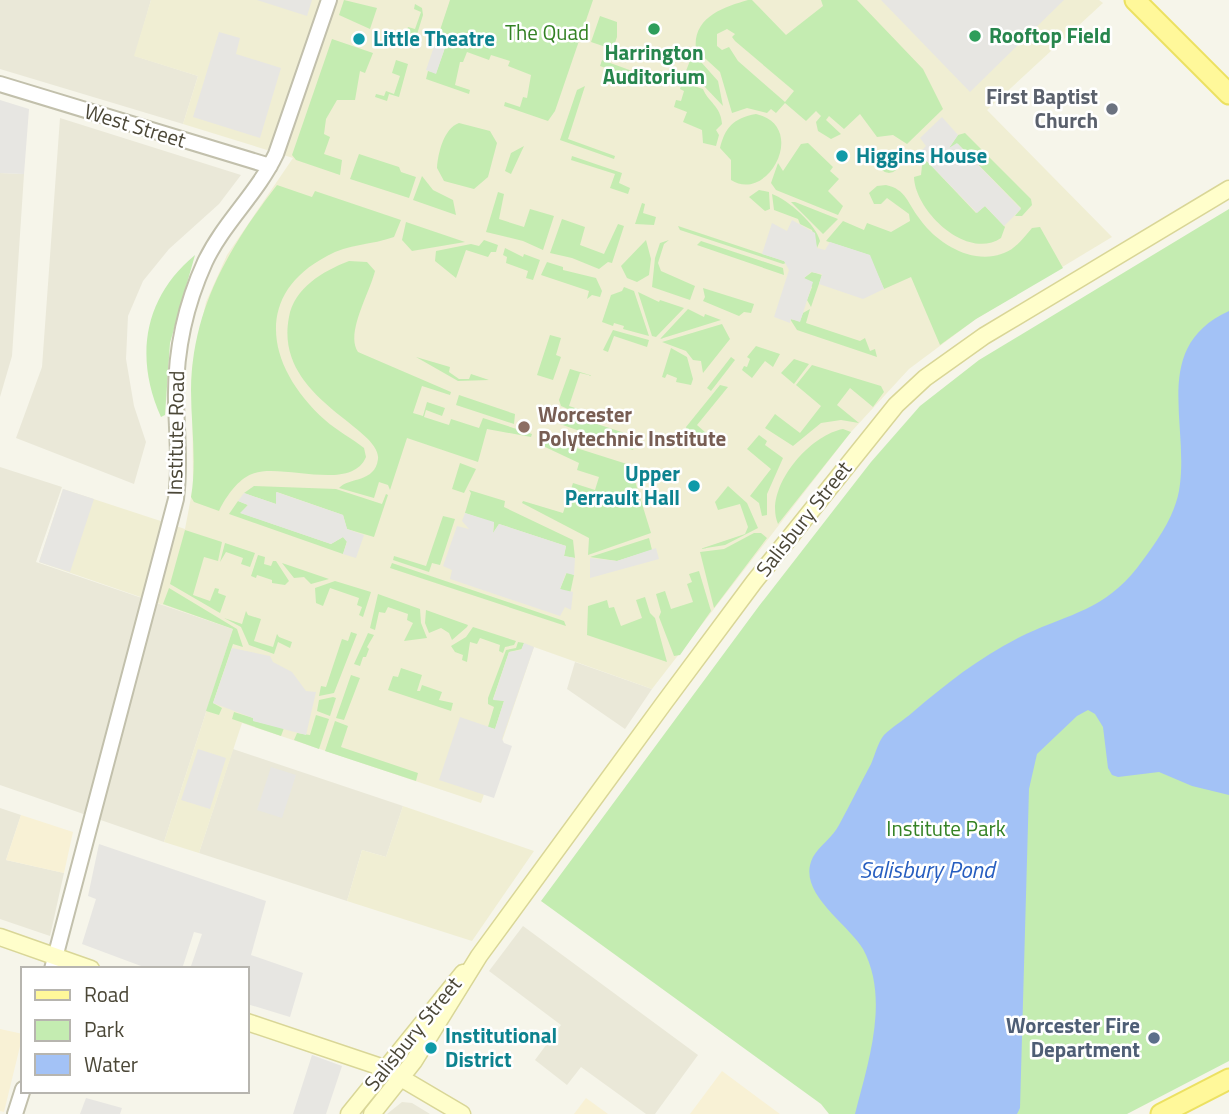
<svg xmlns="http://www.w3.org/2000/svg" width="1229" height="1114" font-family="'Titillium Web',sans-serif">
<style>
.residential{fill:#eae8d8}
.commercial{fill:#f8f1d5}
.education{fill:#f0eed3}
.green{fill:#c4ecb1;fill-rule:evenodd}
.parking{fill:#e7e6e2}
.water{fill:#a3c2f6}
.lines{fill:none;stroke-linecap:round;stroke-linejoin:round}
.tertiary-casing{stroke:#c2c0ac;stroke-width:18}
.secondary-casing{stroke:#d9d697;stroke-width:19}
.primary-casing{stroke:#ece162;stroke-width:23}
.tertiary{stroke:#fff;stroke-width:14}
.secondary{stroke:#fffecb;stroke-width:16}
.primary{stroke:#fff89a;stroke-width:19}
.leisure-dot{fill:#2e9e5b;stroke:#fff;stroke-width:2.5}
.culture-dot{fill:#0f9aa8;stroke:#fff;stroke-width:2.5}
.worship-dot{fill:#6b7280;stroke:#fff;stroke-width:2.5}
.education-dot{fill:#8d6e63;stroke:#fff;stroke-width:2.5}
.service-dot{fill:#5c6f8a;stroke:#fff;stroke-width:2.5}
.labels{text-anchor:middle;stroke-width:5;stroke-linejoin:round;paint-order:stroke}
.park-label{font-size:21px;fill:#348225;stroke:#fff}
.leisure-label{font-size:21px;font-weight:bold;fill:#27864d;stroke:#fff;text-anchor:start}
.culture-label{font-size:21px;font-weight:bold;fill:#0d838f;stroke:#fff;text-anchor:start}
.worship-label{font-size:21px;font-weight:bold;fill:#5b616d;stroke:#fff;text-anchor:end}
.street-label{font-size:21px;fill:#4b4737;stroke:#fff}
.education-label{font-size:21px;font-weight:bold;fill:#785e54;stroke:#fff;text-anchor:start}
.service-label{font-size:21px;font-weight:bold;fill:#4e5e75;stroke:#fff;text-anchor:end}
.water-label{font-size:23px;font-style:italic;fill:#275ec0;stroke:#fff}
</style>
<rect width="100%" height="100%" fill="#f6f5ea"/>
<!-- residential -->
<path class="residential" d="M0,0h151l-16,56 63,20 -15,48 -183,-55z
M60,118l181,57 -22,29 -50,45 -26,32 -15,35 -2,43 8,47 12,36 -12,42 -118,-46 26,-71z
M0,173l24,1 -12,182 -12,41z
M0,467l62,20 -26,75 197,67 -69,213 -164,-57z
M575,662l77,27 -27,40 -58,-40z
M233,749l170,57 -17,51 -24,-7 -15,51 -148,-48z
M0,808l21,7 -15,45 58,13 -14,63 -50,-17z
M523,926l175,129 -43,59h-9l-65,-47 -14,18 -32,-25 26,-35 -72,-54z
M402,1102l10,1 18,11h-43z"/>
<!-- commercial -->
<path class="commercial" d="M21,815l52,17 -9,41 -58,-13z
M0,1029l23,5 -19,78 -4,-1z
M722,1071l58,43h-90z
M586,1098l22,16h-34z"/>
<!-- education -->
<path class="education" d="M151,0h948l4,3 -116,107 125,127 -136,82 -67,50 -58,63 -199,257 -118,-42 -53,156 -239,-80 -43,130 -35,-11 69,-213 -194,-67 24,-73 122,40 8,-42 -1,-119 14,-66 21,-47 66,-97 -110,-34 15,-48 -64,-20z
M403,806l131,45 -62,90 -125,-40 15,-51 24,7z"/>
<!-- green -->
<path class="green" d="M344,0l33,8 -7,21 -31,-14z
M450,0h143l-38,111 -7,10 -44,-15 1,-4 15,5 3,-10 4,1 4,-23 -23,-9 2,-5 -19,-6 -2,5 -22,-8 -4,10h-3l-5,23 15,5 -1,4 -43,-15 2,-8 8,2 12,-34 -9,-6z
M748,0h4l34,35 37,-29 -2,-6h36l66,69 20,40 -36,35 -14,-9 -16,2 -17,-23 -16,15 -15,-13 -3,4 15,14 -10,5 -13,-8 -2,-9 5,-6 -5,-5 -10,10 -21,-18 -9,10 -5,-4 -4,4 -20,-5 -15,5 -12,-41 -24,-22c-4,-33 28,-43 52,-50zM727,29l8,5 -3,3 3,4 59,50 -9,11 -47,-41 -9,-14 -7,3 -5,-4v-12z
M415,4l7,4 1,7 -9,29 -11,-3 5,-14 7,2 6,-17 -7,-3z
M600,16l17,6v15l-6,17 -7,-2 2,-5 -15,-5z
M332,39l41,14 -8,20 -5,-2 -5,29h-18l-11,19 -2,15 6,3 -6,17 18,6 -2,15 -44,-15 -4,-5z
M693,53l25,28 5,25 -20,-21 -19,-9z
M396,60l12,4 -9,33 -10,-3 -2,7 -12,-4 1,-3 8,2 2,-5 8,3 6,-18 -8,-3z
M602,60l44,16 -2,5 -44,-15z
M682,82l21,7c5,13 18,17 19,35l-6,6 3,5 -3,11 -13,-3 -1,-13 -19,-8 4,-10 -13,-5 2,-7 5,1 3,-10 -4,-2z
M585,86l-17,53 47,17 -1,3 -54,-19 17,-50z
M756,114c53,12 12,90 -25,66v-20l-11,-12c5,-20 13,-30 36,-34z
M459,123l31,8 7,12 -9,34 -14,12 -30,-8 -7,-13c1,-15 7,-40 22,-45z
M965,133l66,66 1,6 -10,11h-7l6,-8 -63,-64 -9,4 9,-13z
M808,143l25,24 -3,4 9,8 -11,12 15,15 -5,9 -62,-25 -5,-7 7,-20 5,8 18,-27z
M524,146l-13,28 -6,-3 6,-18z
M879 163a10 10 0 1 1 20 0a10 10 0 1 1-20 0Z
M359,154l40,13 2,5 15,5 -7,21 -59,-19z
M572,156l50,17 -3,10 11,5 -2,6 -18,-6 5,-14 -44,-14z
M923,157l53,56 9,-7 20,21 -4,11c-34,23 -86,-27 -87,-61l7,-2z
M422,176l11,14 20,10 3,15 -43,-15z
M277,185l35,12 3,-6 86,29 -7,17c-22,8 -46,7 -67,19 -76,40 -59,113 -2,164 12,11 27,18 39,28l2,9c-15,36 -85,5 -114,17 -14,5 -27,24 -33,37l-25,-9 -3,-5c6,-35 0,-72 0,-107 1,-81 38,-143 86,-205z
M886,185c20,4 22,19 33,33 17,25 54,48 85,35 12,-4 20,-16 28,-25l8,-1 23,41 -87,51 -36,26 -29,-68 -27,12 -15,-34 -43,-14 17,-20 21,9 3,-7 24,9 19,-11 -1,-7 -22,-16 -6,6h-7l-5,-11 8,-7z
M759,190l10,2 1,17 -5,2 -16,-14z
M498,192l6,2 -5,25 25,8 6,-18 24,7 -11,34 -20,-9 -37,-9z
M772,194c15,5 44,30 48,47l-3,7 -5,-18 -12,-6 -2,-5 -24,-9z
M791,202h4l43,17 -15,15z
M642,203l3,1 -2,9 13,4 -2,8 -19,-1z
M1229,209v852l-102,53h-298l-8,-10 -280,-203 218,-295 112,-144 49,-56 59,-46z
M562,219l23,8 -5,18 24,9 14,-30 6,2 -12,37 -4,-1 -9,7 -27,-11 -22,-5z
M406,222l59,20 -53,9 -10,-11z
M678,226l106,35 2,2 -3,1 -103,-34z
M484,240l14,5 -2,7h-5l-3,5 -22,-7 -10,28 -21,-17 1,-10 35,-7 8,2z
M646,240l5,19 -2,16 -12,7 -10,-4 -6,-12z
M669,240l-5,4 -6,19 3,8 34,15 -5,14 -38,-13 3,-29 5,-15z
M701,241l82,27 1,7 -87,-30z
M505,248l18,9 1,-3 16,6 -7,20 -7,-2 2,-7 -22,-8 1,-6 -4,-2z
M195,255l-25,88 -5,72 -4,2c-27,-60 -17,-120 34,-162z
M349,261l18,1 8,9c-5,21 -30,63 -17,81l93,40 -1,3 -28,-9 -9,27 10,3 4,-14 18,6 -3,8 -16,-6 -2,7 25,8 2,-6 28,9 4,-10 49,16 -1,3 -44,-8 -9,33 -71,-24 -17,52 -2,-5 -9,-3 -5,16 -35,-10c10,-11 36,-5 39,-29 4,-32 -105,-61 -89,-142 5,-29 34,-46 60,-56z
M547,262l16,5v3l33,8 6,13 -2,6 -8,-2 -5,4 2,-8 -48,-16z
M812,272l10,3 -11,32 -4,-7 5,-13 -8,-9z
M624,287l10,4 15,45 -26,-7 1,-3 -10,-3 -1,3 -11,-4 9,-27 11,-4z
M703,288l51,16 -3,9 -7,-1 -5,4 -36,-15 2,-4z
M638,292l21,10 1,-2 24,8 -28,29 -4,-1z
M688,309l16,8 1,-3 16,6 -61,19z
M810,309l-4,14 54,18 5,-3 5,13 5,-2 2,8 -80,-27 -7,-11 10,2 3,-8z
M722,324l8,15 -27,34 -2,-12 -8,-1 -7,-9 -24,-9z
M613,330l36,10 -2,7 -33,-11 -6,16 -5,-2z
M550,335l11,3 -5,17 5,2 -8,23 -16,-5z
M756,346l24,8 -7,13 -8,-6 -13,17 -10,-8 2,-4 3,1 3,-8 -3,-2z
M671,348l16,9 6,22 -2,6 -15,-3 1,-4 -10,-4 -2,4 -3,-1z
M416,357l34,10 -1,5 10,7h10l2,-5 18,6 -31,1z
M731,357l4,3 -24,31 -4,-3z
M794,359l15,5 -15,20 -13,-11z
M812,365l69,21 3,6 -11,15 -23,-19 -13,17 22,18 -18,-3 -20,3 -28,23 -28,-18 10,-14 25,19 21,-27 -25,-21z
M570,369l23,7 -13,-3 -11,33 24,8 -4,4 -28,-12 -2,-6z
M720,385l8,2 -31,38 9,8 -15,15 -8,-12 5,-4 -2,-5z
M459,395l56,19 -1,10 -58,-19z
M560,412l77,25 -4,13 -73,-26 -4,-7z
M843,429l8,3 -73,92c-15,-35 31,-89 65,-95z
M759,435l8,6 -2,4 18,13 -16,36v21l-5,1 -3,-13 -9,-7 21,-27 -24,-20z
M545,438l85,27 21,68 -63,22 1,-17 -67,-35 1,-2 40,12 10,-30 22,7 4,-13 -22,-7 2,-7 -36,-17z
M460,463l16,6 -12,24 -12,-4z
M254,486l82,3 46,15 4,-10 2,1 -14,42 -27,-8 -4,-14 -66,-23 -1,12 -32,-11z
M728,486l19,17 11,25 -33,17 -25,4 45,-15 3,-7 -8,-23 -22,6 -3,-8z
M469,490l36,11 -1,6 69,33 2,18 -11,-2 2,-10 -67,-22 -6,9 1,-10 -29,-10 6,-20z
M238,501l10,4 -7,8 90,31 12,-7 4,4 -4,13 -114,-40z
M443,516l12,3 -15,46 -8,-2 -3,9 -36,-12 1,-4 32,10z
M185,530l37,12 -4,19 -14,-4 -11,38 17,6 5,-13 4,1 -1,4 8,3 -6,17 -50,-29z
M754,533h7l6,5 -53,70 -14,-56 24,-3z
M649,538l3,12 -35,11 -27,-4z
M225,543l30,10 -5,14 -9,-3 2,-6 -17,-6 -6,10z
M258,555l7,2 -1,7 7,2 2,-5h3l13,20 -4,4 -13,-2v-3l-15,-5 -1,3 -5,-2z
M282,563l47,16 -18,5 -7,-7 -10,1z
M392,563l172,58 2,5 -176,-58z
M699,571l12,40 -31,44 -6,1 -15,-39 2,-5 -5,-18 9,-3 6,18 22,-7 -6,-18 5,-2 -3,-8z
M567,572l7,3 -4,19 -10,-5z
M335,581l36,11 -8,25 -4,-2 3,-8 -5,-2 2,-7 -29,-10 -7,18 -7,-3 -1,-15z
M169,588l68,41 6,18 -10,-3 -20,59 9,5 -3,7 -13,-4 27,-82 -70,-25z
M378,594l42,15 1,14 6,15 -23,3 9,-18 -6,-3 1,-6 -20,-7 -3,6 -6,-1 -4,18 -5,-2z
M645,597l5,16 5,5 12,44 -80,-27 1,-29 19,-6 2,8 5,-1 7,19 21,-8 -6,-18z
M426,610l42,15 -1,2 -15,13 -3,-7 -8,-5 -12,5 -4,-10z
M246,611l2,4 13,4 -7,22 19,6 4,-13 2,3 13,5 -2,6 -12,-6 -4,12 -25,-9 -8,-18 -17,-9 18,6z
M473,627l43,14 -2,4 -9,2 -2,6 -4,-2 1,-6 -20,-7 -3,6 -7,-2 -3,20 -5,-2 1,-5 -8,-3 -4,-6 15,-9z
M351,632l6,2 -23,59 -15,3 2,-10 5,1 16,-48 6,2z
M368,633l6,2 -7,12 2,2 -3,8h-3l-3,9 -6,-2z
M518,642l6,1 -2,6 -13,3 -16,47 11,2 -9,28 -7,-2 6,-20 -6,-3v-6l18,-48 10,-2z
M401,668l21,7 -5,16h3l2,-6 20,7 -3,8 14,3 -2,8 -63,-21 5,-14 5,1z
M351,675l9,3 -16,42 -8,-2z
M333,697l3,1 -6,18 -13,-5 2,-11z
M234,712l19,6 1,3 30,7 -3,8 -49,-17z
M316,715l13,4 -10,30 -25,-9 3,-7 13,2z
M335,721l13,5 -7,21 77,26 -2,8 -91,-30z"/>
<!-- parking -->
<path class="parking" d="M257,0h55l-5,16z
M881,0h183l-94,92z
M219,32l21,6 -4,16 45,14 -21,70 -67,-21z
M438,35l10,4 -12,35 -10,-4z
M0,100l29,9 -5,65 -24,-1z
M942,117l16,18 -9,13 8,-5 64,66 -17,17 -19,-20 -8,7 -58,-60 7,-7 -6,-8z
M792,220l23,13 2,15 8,2 5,-8 40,13 14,34 -21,10 -44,-15 3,-10 -11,-2 -7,6 9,4 -13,40 -9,-3 -1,4 -16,-6 15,-47 -5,-9 -22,-7 10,-31 15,8z
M63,489l31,10 -24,73 -31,-10z
M276,492l67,23 4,14 17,6 -8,23 -13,-4 4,-12 -4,-5 -12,7 -91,-31 8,-8 -10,-4 6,-8 32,11z
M465,513l29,9 -1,11 6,-9 67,22 -2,10 11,2 -1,17 -8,-2 -6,16 13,3 -2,18 -6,-3 -5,9 -110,-37 2,-9 -9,-4 14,-40 12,3 -7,-8z
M656,548l3,11 -69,19v-20l27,3z
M524,643l10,4 -32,92 2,4 8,3 -18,52 -55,-18 21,-63 35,12 9,-28 -11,-1 16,-48 12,-2z
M232,648l38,8 3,6 19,10 14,19 10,1 -10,43 -53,-14v-3l-40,-15z
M198,749l28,9 -16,51 -29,-9z
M271,767l25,8 -14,43 -25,-8z
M99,844l167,57 -15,54 52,18 -13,44 -43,-13v-35h-57l12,-35 -8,-2 -12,37h-33l-67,-25 14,-45 -8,-3z
M312,1055l30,11 -16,48h-33z
M86,1098l36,10 -2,6h-40z"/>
<!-- water -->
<path class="water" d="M1229,311v484l-37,-9 -33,-14 -41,5 -6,-2 -4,-7 -5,-41 -8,-13 -7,-4 -11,6 -40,38 -8,35 -9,319 -3,6h-162c13,-51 35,-115 8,-165 -15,-26 -68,-57 -50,-92 6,-11 20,-20 26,-32 11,-20 21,-41 32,-61 4,-9 7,-22 13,-29 8,-8 20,-15 29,-23 35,-30 71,-58 113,-78 44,-20 79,-25 111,-66 18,-24 40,-53 43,-84 8,-64 -28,-138 49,-173z"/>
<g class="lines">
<!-- tertiary casing -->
<g class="tertiary-casing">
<path id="tertiary" d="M0,84l270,82
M52,969l124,-470c4,-33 1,-64 0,-97 -1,-48 9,-96 29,-140 19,-40 52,-68 71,-108l53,-154
M15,1114l8,-25"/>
</g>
<!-- secondary casing -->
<g class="secondary-casing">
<path id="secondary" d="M0,937l91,32
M247,1022l137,46 78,46
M349,1114l114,-141
M372,1114l42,-53 65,-105 185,-253 90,-121 142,-177 29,-27 59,-42 245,-147"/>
</g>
<!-- primary casing -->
<g class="primary-casing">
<path id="primary" d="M1135,0l94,94
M1161,1114l68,-35"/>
</g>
<!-- tertiary -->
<use href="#tertiary" class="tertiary"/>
<!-- secondary -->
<use href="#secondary" class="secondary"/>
<!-- primary -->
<use href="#primary" class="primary"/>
</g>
<!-- markers -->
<g class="leisure-dot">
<circle cx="654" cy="29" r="7"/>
<circle cx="975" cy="36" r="7"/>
</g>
<g class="culture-dot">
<circle cx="359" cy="39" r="7"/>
<circle cx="842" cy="156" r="7"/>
<circle cx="694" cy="486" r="7"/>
<circle cx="431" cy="1048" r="7"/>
</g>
<circle class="worship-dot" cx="1112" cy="109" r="7"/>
<circle class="education-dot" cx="524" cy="427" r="7"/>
<circle class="service-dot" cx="1154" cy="1038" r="7"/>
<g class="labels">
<!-- park labels -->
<g class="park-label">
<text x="547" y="40">The Quad</text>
<text x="946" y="836">Institute Park</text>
</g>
<!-- leisure labels -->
<g class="leisure-label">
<text x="989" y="43">Rooftop Field</text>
<text x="654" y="60" text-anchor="middle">Harrington<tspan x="654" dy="24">Auditorium</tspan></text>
</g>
<!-- culture labels -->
<g class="culture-label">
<text x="373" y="46">Little Theatre</text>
<text x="856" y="163">Higgins House</text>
<text x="680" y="481" text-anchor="end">Upper<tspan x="680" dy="24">Perrault Hall</tspan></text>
<text x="445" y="1043">Institutional<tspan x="445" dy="24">District</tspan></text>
</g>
<!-- worship labels -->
<g class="worship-label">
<text x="1098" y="104">First Baptist<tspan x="1098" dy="24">Church</tspan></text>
</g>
<!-- street labels -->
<g class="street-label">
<text transform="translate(135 126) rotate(17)" y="7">West Street</text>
<text transform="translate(176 433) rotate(-89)" y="7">Institute Road</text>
<text transform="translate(804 519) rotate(-52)" y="7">Salisbury Street</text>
<text transform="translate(413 1034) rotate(-51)" y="7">Salisbury Street</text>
</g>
<!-- education labels -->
<g class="education-label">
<text x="538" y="422">Worcester<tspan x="538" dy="24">Polytechnic Institute</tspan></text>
</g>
<!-- service labels -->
<g class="service-label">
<text x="1140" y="1033">Worcester Fire<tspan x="1140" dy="24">Department</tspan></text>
</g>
<!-- water labels -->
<g class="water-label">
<text x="927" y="878">Salisbury Pond</text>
</g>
</g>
<!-- legend -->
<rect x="21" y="967" width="228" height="126" fill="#ffffff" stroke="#b7b5af" stroke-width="2"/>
<rect x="35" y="990" width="35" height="10" fill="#fff89a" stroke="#b7b5af" stroke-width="2"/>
<text x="84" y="1002" font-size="21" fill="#4b4737">Road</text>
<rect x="35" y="1020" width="35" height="21" fill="#c4ecb1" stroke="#b7b5af" stroke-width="2"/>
<text x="84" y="1037" font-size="21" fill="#4b4737">Park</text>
<rect x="35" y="1054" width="35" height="21" fill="#a3c2f6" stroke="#b7b5af" stroke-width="2"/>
<text x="84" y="1072" font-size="21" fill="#4b4737">Water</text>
</svg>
